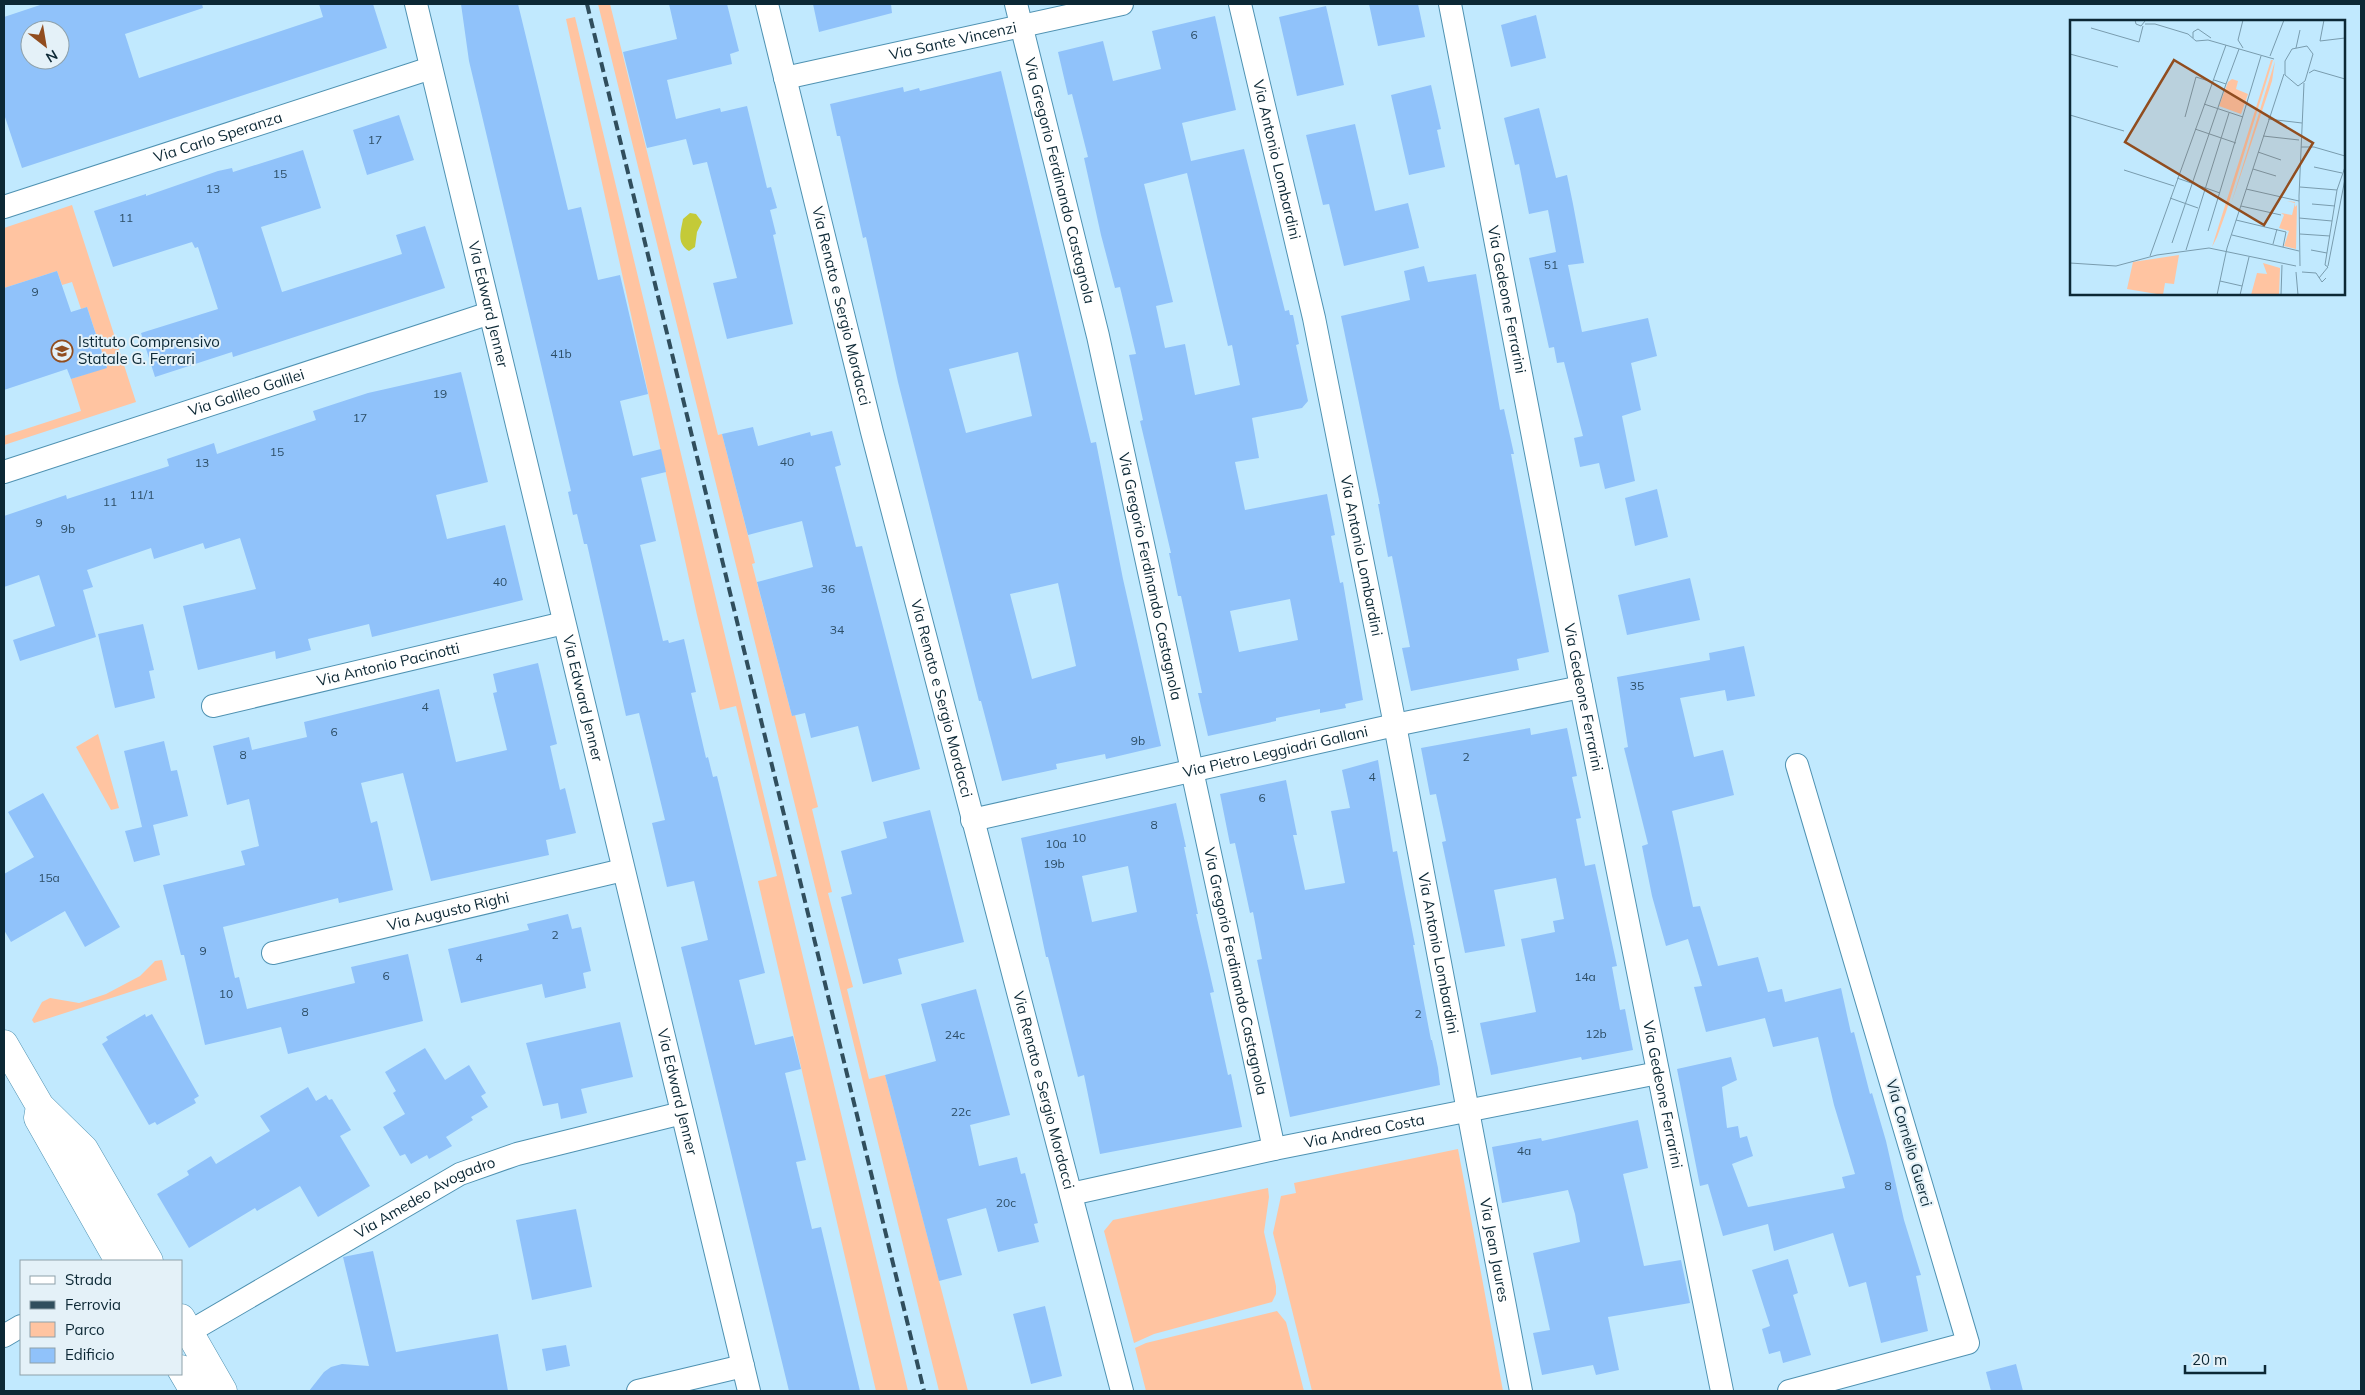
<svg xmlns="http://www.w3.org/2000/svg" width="2365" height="1395" font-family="Mulish,sans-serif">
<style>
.green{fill:#ffc4a1}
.water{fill:#c4ca38}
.building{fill:#90c2fa;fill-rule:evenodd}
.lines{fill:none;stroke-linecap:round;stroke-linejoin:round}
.minor-casing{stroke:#4f92b2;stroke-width:24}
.secondary-casing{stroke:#4f92b2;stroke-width:29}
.minor{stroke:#fff;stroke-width:22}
.secondary{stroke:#fff;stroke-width:28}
.rail{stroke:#304e5d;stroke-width:4;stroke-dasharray:10 5;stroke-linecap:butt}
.labels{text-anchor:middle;stroke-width:4;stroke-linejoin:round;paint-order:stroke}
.number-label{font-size:12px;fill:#2d4e66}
.street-label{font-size:15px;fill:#0c2835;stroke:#e4f1f8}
.poi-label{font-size:15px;fill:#0c2835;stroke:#e4f1f8;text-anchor:start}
.inset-road{fill:none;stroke:#799cae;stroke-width:1}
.view{fill:#914d1f;fill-opacity:0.15;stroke:#914d1f;stroke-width:2.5}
.inset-edge{fill:none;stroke:#0c2835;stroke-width:2.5}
</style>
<rect width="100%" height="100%" fill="#c1e9fe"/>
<!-- green -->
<path class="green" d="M598,4h12l108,431 4,-1 33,129 -3,1 40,152 3,-1 23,92 -6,2 20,83 -4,1 25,94 -6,2 22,90 16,-4 83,316h-29z
M575,17l310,1278 23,96h-32l-118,-510 19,-5 -41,-170 -16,4 -23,-95 -131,-596z
M72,205l64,197 -132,43v-9l77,-25 -10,-32 36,-12 -20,-60 -6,2 -9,-27 -10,3 -5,-14 -53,17v-60z
M98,734l21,74 -8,2 -35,-63z
M162,960l5,20 -133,43 -2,-3 10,-18 8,-4 29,5 27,-9 34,-18 15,-15z
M1458,1149l45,242h-191l-39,-158 8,-37 15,-3 -2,-10z
M1268,1188l1,9 -5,35 12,54v8l-4,8 -118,32 -20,9 -30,-112 9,-11z
M1277,1311l9,11 18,69h-158l-11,-43 11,-5z"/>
<!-- water -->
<path class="water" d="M690,213l6,1 6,8 -5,10 -2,15 -6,4c-13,-8 -8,-20 -6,-32z"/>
<!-- building -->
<path class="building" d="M43,4h159l1,4 -78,26 14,44 184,-61 -4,-13h54l14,44 -365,120 -18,-54v-97zM30,30h30v30h-30z
M461,4h57l50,206 13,-3 17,73 22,-5 28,119 -28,7 13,55 28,-7 5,23 -25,6 15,63 -16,4 23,96 5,-1 1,3 15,-4 12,53 -5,1 15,65 2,-1 5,20 4,-1 48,197 -26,7 16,65 38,-9 8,33 -16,4 21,87 -10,2 16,67 9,-2 39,164h-71l-108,-444 27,-7 -14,-59 -27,6 -15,-64 13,-3 -26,-107 -13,3 -39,-172h-3l-7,-30 -4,1 -5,-23 3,-1 -102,-430z
M669,4h58l12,47 -9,3 2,10 -65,16 9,39 44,-11 1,4 26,-6 20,82 4,-1 6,21 -7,2 6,24 -3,1 20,89 -66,15 -14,-56 24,-5 -30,-116 -14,3 -7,-26 -39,9 -24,-96 54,-13z
M813,4h78l1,9 -73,19z
M1369,4h49l7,33 -47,9z
M1326,6l18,79 -47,11 -18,-79z
M1536,15l10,43 -35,9 -10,-42z
M1215,16l21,94 -54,13 9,38 53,-12 41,162 4,-1 1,5h3l6,29 -3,1 12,56 -6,7 -50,10 7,40 -24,4 10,48 82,-16 8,41 -4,1 9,47 3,-1 20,118 -18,4 1,4 -26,5v-4l-44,9v3l-68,15 -10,-43h4l-21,-97h-3l-9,-43h2l-31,-132 3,-1 -14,-65 7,-1 -16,-67 -5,1 -14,-53 -17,-77 4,-1 -16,-63 -4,1 -10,-43 45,-11 10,40 48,-12 -9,-38zM1187,173l41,173 4,-1 8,40 -45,10 -10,-51 -20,4 -9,-42 17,-4 -29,-118zM1290,599l8,41 -59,12 -9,-41z
M1001,71l90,372 5,-1 27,137 38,167 -55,13 -1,-5 -49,10 1,5 -55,12 -21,-80h-2l-81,-319 -32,-145 -3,1 -23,-102h-3l-7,-32 73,-17 1,5 15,-4 1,3zM1018,352l14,64 -66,17 -17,-64zM1058,583l18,83 -44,13 -22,-85z
M1431,85l10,44 -4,1 8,37 -36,8 -18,-80z
M1539,108l17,70 11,-3 6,29 11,59 -16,2 14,67 66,-14 9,38 -26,7 10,47 -19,6 13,65 -30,8 -6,-26 -19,4 -6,-29 9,-2 -19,-74 -7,1 -3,-16 -5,1 -20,-90 27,-6 -8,-42 -19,4 -10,-50 -4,1 -11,-47z
M399,115l15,45 -47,15 -14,-45z
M1355,124l20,87 33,-8 11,45 -75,18 -15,-62 -6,1 -17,-70z
M303,150l18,58 -60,19 21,65 120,-38 -6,-19 29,-9 20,62 -212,69 -1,-5 -77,25 -14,-44 77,-24 -20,-62 -3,1 -3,-6 -79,25 -19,-56 52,-17v2l72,-25 14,-3 1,4z
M1424,266l4,16 48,-8 24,136 4,-1 10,45h-3l38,198 -32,7 2,11 -108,21 -9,-43 8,-1 -18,-91 -4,1 -10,-53h2l-39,-188 69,-16 -6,-29z
M57,271l14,41 16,-5 20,61 -36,11 -4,-10 -63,21v-102z
M461,372l27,110 -52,13 11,44 58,-14 18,75 -151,37 -3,-13 -61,15 3,11 -35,9 -1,-8 -77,19 -15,-64 73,-17 -16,-51 -35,11 -2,-6 -49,16 -3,-11 -64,22 6,17 -10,3 13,47 -76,24 -7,-21 42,-14 -16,-51 -35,12v-71l62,-21 1,4 102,-33 -2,-7 47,-16 3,11 99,-34 -3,-9 55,-18z
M753,427l5,19 52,-14 1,4 21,-5 9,34 -6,2 21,80 6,-1 58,223 -48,13 -14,-56 -47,12 -6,-25 -13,3 -35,-134 56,-15 -11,-46 -54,14 -26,-101z
M1657,489l11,48 -33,9 -10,-48z
M1690,578l10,42 -73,15 -9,-40z
M143,624l11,46 -5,1 6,27 -40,10 -17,-74z
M1744,646l11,50 -28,5 -2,-11 -45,8 14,59 29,-7 11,45 -62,16 21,96 7,-1 18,60 40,-9 10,35 14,-3 3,13 56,-14 10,45 3,-1 16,62 2,-1 14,48 18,79 17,55 -5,1 12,55 -47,12 -15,-61 -17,5 -16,-54 -59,18 -6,-27 -45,12 -15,-52 -8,2 -23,-117 54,-12 6,23 -15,7 5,41 11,-2 2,12 7,-2 6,20 -21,8 16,43 97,-19 -3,-11 13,-3 -21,-69 -16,-68 -45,10 -8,-29 -59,14 -12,-45 8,-1 -14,-47 -22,7 -14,-50 -10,-50 6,-2 -24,-96 4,-1 -11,-70 93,-17 -1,-7z
M538,663l19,81 -7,2 10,44 5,-2 11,45 -30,7 3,15 -118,26 -28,-108 -42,10 10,40 6,-2 16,69 -54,13 -1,-5 -115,29 12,51 4,-1 8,32 108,-26 -4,-16 57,-13 15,67 -135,33 -7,-27 -76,18 -21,-90h-3l-18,-70 82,-20 -4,-14 18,-5 -10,-47 -22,6 -14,-59 36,-9 3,13 55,-13 -3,-15 135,-33 17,73 51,-12 -14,-57 4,-1 -4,-18z
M1530,728l1,7 36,-7 10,48 -5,1 9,41 -5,1 9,47 10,-2 22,102 -5,1 8,43 5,-1 8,41 -51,10 -1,-3 -90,18 -11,-52 56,-11 -15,-73 34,-7 -2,-11 11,-2 -8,-41 -62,12 11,56 -40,7 -23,-111 4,-1 -10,-47 -6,1 -9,-47z
M164,741l7,30 6,-1 11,46 -35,9 7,30 -26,7 -9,-31 17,-4 -18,-76z
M1378,760l15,92 4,-1 7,38 11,56h-2l18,95h1l6,28 2,17 -150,32 -33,-157 5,-1 -9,-47 -3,1 -15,-70 -5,1 -10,-50 66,-14 11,55h-4l12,55 40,-7 -14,-72 19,-3 -8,-38z
M43,793l77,134 -35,20 -20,-36 -54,31 -7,-12v-56l30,-17 -26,-45z
M1176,803l10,44h-2l14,67h-2l18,78 -4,1 18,82 3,-1 11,53 -142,27 -16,-79 -6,2 -30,-120h-2l-25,-119zM1128,866l9,46 -45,10 -10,-46z
M930,810l34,132 -66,17 4,15 -39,10 -22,-87 11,-3 -11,-43 46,-13 -4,-16z
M568,914l4,15 9,-2 10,44 -8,2 3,15 -41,10 -3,-14 -81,19 -13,-54 81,-19 -2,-6z
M976,989l34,126 -40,10 9,41 38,-9 4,17 4,-1 13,50 -4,1 5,18 -41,10 -12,-44 -39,11 15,56 -23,6 -54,-206 51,-14 -15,-57z
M145,1014l1,3 6,-3 47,82 -5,3 2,4 -39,22 -2,-3 -6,3 -47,-81 6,-4 -2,-3z
M620,1022l13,55 -52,12 6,24 -26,6 -3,-16 -15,3 -17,-63z
M425,1048l20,32 24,-15 17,28 -5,3 7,11 -17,10 2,3 -27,17 6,9 -23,13 -2,-4 -16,9 -6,-10 -5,2 -17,-29 22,-13 -12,-21 3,-2 -11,-19z
M308,1087l8,14 10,-6 3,5 3,-1 19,31 -11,6 30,50 -52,31 -18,-31 -43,25 -2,-3 -66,40 -32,-54 32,-19 -2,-4 24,-15 5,8 54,-33 -10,-15z
M1638,1120l10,48 -25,6 21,92 37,-6 9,43 -82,14 11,53 -23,5 -3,-10 -51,10 -9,-42 17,-3 -17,-77 47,-11 -5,-28 -7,-24 -66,13 -10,-56 49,-9 1,3z
M576,1209l16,78 -60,13 -16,-80z
M373,1251l23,101 102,-18 10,57h-199l15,-19 7,-5 11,-3 27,2 -26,-109z
M1788,1259l10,34 -5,2 18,60 -28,8 -3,-12 -11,3 -7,-25 8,-3 -18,-56z
M1045,1306l17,70 -31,8 -18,-70z
M566,1345l4,21 -24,5 -4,-22z
M2016,1364l7,27h-32l-5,-19z"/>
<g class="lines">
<!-- minor casing -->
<g class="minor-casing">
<g id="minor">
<path id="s1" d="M416,4l333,1387"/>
<path id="s2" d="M767,4l105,428 250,959"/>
<path id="s3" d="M1016,4l82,332 176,813"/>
<path id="s4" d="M1240,4l74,314 81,407 126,666"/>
<path id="s5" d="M1450,4l131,683 141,704"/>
<path id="s6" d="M785,78l337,-74"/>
<path id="s7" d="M4,207l427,-139"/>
<path id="s8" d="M4,472l486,-159"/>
<path id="s9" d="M213,706l351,-83"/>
<path id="s10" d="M972,820l423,-95 186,-38"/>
<path id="s11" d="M273,953l350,-83"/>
<path id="s12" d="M1071,1194l203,-45 384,-76"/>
<path id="s13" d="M189,1332l271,-158 57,-20 165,-41"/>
<path d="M4,1336l17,-10"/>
<path d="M638,1391l105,-25"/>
<path d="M1789,1391l179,-48 -171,-578"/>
</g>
</g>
<!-- secondary casing -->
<g class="secondary-casing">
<path id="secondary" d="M4,1044l36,62 44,43 65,112
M39,1112l-1,6 81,143
M181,1318l42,73
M181,1369l13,22"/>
</g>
<!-- minor -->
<use href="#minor" class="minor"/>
<!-- secondary -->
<use href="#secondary" class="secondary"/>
<!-- rail -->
<path class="rail" d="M587,4l337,1387"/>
</g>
<!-- icons -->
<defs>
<g id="school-ring" transform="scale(1.125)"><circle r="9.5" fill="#e4f1f8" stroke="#914d1f" stroke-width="1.5"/><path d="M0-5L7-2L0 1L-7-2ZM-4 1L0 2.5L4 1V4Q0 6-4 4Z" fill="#914d1f"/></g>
</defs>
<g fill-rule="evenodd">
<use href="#school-ring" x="62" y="351"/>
</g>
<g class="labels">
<!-- number labels -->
<g class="number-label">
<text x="1194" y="39">6</text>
<text x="375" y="144">17</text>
<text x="280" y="178">15</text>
<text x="213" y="193">13</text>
<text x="126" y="222">11</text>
<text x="1551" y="269">51</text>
<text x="35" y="296">9</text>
<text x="561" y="358">41b</text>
<text x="440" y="398">19</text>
<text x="360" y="422">17</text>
<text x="277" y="456">15</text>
<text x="787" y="466">40</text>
<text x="202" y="467">13</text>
<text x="142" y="499">11/1</text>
<text x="110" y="506">11</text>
<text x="39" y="527">9</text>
<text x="68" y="533">9b</text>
<text x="500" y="586">40</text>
<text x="828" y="593">36</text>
<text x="837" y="634">34</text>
<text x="1637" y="690">35</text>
<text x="425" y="711">4</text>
<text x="334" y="736">6</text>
<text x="1138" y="745">9b</text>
<text x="243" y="759">8</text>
<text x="1466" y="761">2</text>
<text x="1372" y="781">4</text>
<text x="1262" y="802">6</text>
<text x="1154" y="829">8</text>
<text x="1079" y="842">10</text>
<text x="1056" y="848">10a</text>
<text x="1054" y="868">19b</text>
<text x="49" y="882">15a</text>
<text x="555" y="939">2</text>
<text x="203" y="955">9</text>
<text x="479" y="962">4</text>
<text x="386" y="980">6</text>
<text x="1585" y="981">14a</text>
<text x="226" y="998">10</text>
<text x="305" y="1016">8</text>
<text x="1418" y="1018">2</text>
<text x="1596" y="1038">12b</text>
<text x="955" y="1039">24c</text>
<text x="961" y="1116">22c</text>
<text x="1524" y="1155">4a</text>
<text x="1888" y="1190">8</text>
<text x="1006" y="1207">20c</text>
</g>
<!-- street labels -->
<g class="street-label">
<text dy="5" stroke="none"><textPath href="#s6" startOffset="172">Via Sante Vincenzi</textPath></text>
<text dy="5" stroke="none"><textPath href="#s7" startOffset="225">Via Carlo Speranza</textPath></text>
<text dy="5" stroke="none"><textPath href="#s4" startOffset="160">Via Antonio Lombardini</textPath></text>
<text dy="5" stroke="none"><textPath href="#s3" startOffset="182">Via Gregorio Ferdinando Castagnola</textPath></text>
<text dy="5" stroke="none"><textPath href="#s5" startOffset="301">Via Gedeone Ferrarini</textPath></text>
<text dy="5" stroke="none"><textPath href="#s1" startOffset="309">Via Edward Jenner</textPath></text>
<text dy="5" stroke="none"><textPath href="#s2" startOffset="311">Via Renato e Sergio Mordacci</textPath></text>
<text dy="5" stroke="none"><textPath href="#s8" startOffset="255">Via Galileo Galilei</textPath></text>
<text dy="5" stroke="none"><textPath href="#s4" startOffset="565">Via Antonio Lombardini</textPath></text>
<text dy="5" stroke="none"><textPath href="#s3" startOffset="588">Via Gregorio Ferdinando Castagnola</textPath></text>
<text dy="5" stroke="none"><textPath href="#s9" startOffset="180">Via Antonio Pacinotti</textPath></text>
<text dy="5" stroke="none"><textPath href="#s1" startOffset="714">Via Edward Jenner</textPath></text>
<text dy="5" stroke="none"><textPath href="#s2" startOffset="716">Via Renato e Sergio Mordacci</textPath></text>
<text dy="5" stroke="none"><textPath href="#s5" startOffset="706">Via Gedeone Ferrarini</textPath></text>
<text dy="5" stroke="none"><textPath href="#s10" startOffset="311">Via Pietro Leggiadri Gallani</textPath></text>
<text dy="5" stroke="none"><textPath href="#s11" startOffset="180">Via Augusto Righi</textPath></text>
<text dy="5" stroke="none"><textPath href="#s4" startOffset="970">Via Antonio Lombardini</textPath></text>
<text dy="5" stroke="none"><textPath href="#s3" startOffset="992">Via Gregorio Ferdinando Castagnola</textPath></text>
<text dy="5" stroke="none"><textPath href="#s2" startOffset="1121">Via Renato e Sergio Mordacci</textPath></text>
<text dy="5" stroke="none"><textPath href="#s1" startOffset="1119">Via Edward Jenner</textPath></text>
<text dy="5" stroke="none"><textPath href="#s5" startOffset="1111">Via Gedeone Ferrarini</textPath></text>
<text dy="5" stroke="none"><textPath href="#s12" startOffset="300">Via Andrea Costa</textPath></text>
<text transform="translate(1909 1143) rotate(74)" y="5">Via Cornelio Guerci</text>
<text dy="5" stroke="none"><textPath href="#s13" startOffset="272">Via Amedeo Avogadro</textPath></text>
<text dy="5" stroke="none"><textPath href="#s4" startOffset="1272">Via Jean Jaures</textPath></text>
</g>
<!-- poi labels -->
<g class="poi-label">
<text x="78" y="347">Istituto Comprensivo<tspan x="78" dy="17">Statale G. Ferrari</tspan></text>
</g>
</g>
<!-- overview -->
<g transform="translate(2070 20)">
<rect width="275" height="275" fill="#c1e9fe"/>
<path d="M201,40h2l-47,152 -9,25 -5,10zM205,41l-3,20 -41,123zM162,59l6,2 -2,8 12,5 -7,20 -22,-8 9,-24zM217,181l8,1v5l2,-2 -1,44 -12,-3 5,-15 -10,-3 5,-13 -3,-2 11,2 3,-12zM109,235l-5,29 -9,-1 -2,12 -36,-6 6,-27zM193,243l17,5 -1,27h-28l6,-22 10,1z" fill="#ffc4a1"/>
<path class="inset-road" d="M65,0l1,4 5,2 4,-5M173,0l-5,20 5,8M75,4h10l33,10 8,7 12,-1 66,19M21,8l48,14 4,-16M123,18v-6l5,-3 13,9M250,21l4,-21M250,21l25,-3M237,26l6,8 -8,27 -7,5 -13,-11v-14l7,-12zM226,28l4,-18M0,34l48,13M200,36l14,-36M239,53l5,-3 31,9M144,60l12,4 13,-35M134,84l39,13M0,95l54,16M115,97l11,-40 16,5M198,99l34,4M125,109l41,14M193,116l36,4M231,127h13l31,9M188,132l23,8M244,147l28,6M183,149l23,7M54,150l50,16M107,158l43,15M230,167l37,3M176,169l53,12M100,178l28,10M242,184l23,2M171,186l40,9M229,198l33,3M166,200l50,12 -3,15M138,211l53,-175M230,214l30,2M162,215l67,16M102,223l54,-159M203,224l4,-15M116,230l43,-137M241,230l16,3M80,236l76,-211M0,243l46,3 41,-11 52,-7 87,18M230,246l-1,-70 5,-113M258,246l17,-87M226,252l2,23M232,252l14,1 6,9 4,-4M249,258l9,-11 -3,-2 12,-75 8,-23M150,261l22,5M147,275l10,-47 57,-174M170,275l9,-38M211,275l1,-30"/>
<path class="view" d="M104,40l139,83 -49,82 -139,-83z"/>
<rect width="275" height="275" class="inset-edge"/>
</g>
<!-- border -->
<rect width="2365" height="1395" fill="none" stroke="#0c2835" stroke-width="10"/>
<!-- legend -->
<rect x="20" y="1260" width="162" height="115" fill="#e4f1f8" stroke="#8ea1aa"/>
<rect x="30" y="1276" width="25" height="8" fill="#ffffff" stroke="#8ea1aa"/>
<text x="65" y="1285" font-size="15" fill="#0c2835">Strada</text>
<rect x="30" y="1301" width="25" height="8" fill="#304e5d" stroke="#8ea1aa"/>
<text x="65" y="1310" font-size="15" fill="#0c2835">Ferrovia</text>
<rect x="30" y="1322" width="25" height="15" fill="#ffc4a1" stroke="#8ea1aa"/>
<text x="65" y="1335" font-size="15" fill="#0c2835">Parco</text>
<rect x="30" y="1348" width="25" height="15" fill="#90c2fa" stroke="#8ea1aa"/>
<text x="65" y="1360" font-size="15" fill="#0c2835">Edificio</text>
<!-- north arrow -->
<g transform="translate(45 45) rotate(149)"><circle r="24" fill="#e4f1f8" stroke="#8ea1aa"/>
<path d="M0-4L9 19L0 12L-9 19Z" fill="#914d1f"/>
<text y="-8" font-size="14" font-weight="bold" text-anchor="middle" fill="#0c2835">N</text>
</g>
<!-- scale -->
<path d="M2185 1365v8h80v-8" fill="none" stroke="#0c2835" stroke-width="2.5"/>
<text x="2192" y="1365" font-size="15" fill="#0c2835" stroke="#e4f1f8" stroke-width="4" paint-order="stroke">20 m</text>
</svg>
